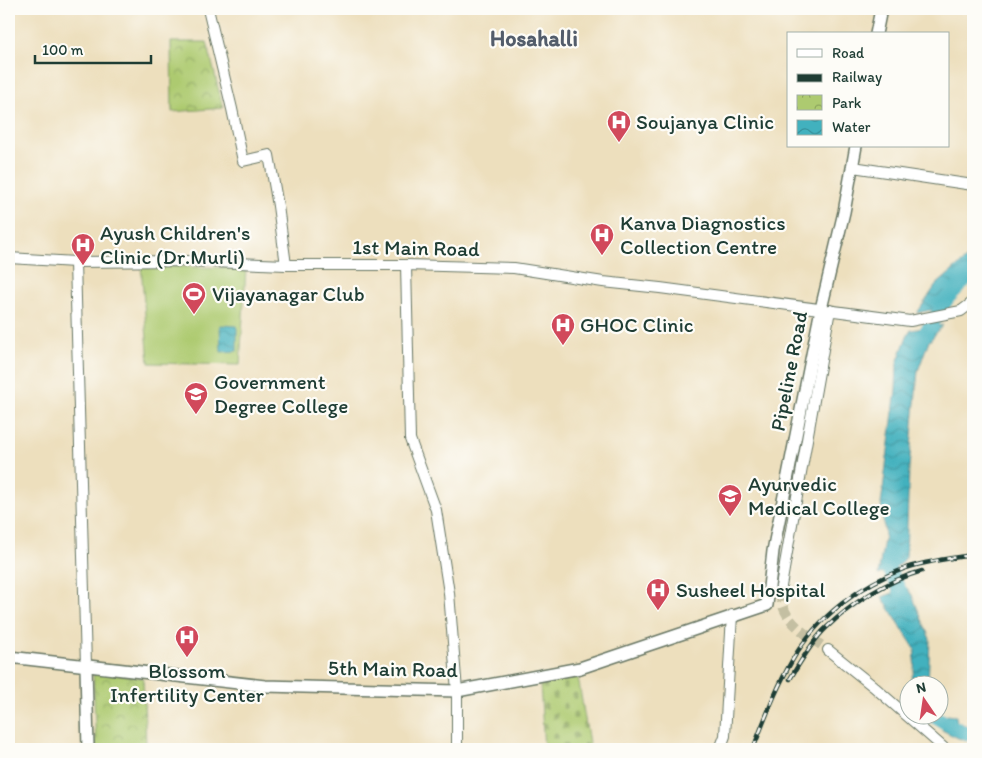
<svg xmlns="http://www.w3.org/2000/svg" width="982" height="758" font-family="Itim,sans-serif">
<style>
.cemetery{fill:url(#cemetery-stones);stroke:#668452}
.park{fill:url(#park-crowns);stroke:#668452}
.pitch{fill:#adca70;stroke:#668452}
.water{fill:url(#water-waves);stroke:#307779}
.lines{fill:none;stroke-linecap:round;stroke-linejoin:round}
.river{stroke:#42b1be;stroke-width:14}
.tertiary-tunnel{stroke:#c4bfa2;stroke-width:10;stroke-dasharray:10 5;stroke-linecap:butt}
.tertiary-casing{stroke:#677664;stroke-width:12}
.secondary-casing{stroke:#677664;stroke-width:14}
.tertiary{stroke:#fff;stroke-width:10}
.secondary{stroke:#fff;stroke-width:11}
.rail-casing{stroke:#1f3d34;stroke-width:4.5}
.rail{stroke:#fdfcf7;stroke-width:2.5;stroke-dasharray:8;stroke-linecap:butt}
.labels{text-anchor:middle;stroke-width:4.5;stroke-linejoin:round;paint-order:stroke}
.poi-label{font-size:21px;fill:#1f3d34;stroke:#fdfcf7;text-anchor:start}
.street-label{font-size:21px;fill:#1f3d34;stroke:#fdfcf7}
.neighbourhood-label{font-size:22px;font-weight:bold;fill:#535d6b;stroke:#fdfcf7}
</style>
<defs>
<pattern id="cemetery-stones" width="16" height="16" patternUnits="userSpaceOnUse" patternTransform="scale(1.25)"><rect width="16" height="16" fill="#adca70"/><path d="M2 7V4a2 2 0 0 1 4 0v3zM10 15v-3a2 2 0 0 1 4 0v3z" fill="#8ca55d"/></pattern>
<pattern id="park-crowns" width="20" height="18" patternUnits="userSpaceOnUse" patternTransform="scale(1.25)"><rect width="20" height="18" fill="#adca70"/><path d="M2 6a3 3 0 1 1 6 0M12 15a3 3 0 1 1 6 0" fill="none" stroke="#8ca55d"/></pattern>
<pattern id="water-waves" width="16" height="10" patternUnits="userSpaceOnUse" patternTransform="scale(1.25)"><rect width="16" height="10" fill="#42b1be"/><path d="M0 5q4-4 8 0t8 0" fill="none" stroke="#37919b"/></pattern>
</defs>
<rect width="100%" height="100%" fill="#fdfcf7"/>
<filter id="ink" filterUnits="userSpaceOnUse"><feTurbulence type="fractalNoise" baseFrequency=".02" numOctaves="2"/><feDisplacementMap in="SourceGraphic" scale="10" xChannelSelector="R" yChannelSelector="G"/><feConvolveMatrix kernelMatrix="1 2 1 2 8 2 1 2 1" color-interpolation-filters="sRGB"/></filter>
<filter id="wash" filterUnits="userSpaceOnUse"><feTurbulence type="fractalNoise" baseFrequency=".0096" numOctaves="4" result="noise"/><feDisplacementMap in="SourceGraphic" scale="20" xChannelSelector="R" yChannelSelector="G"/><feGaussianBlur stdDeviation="1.12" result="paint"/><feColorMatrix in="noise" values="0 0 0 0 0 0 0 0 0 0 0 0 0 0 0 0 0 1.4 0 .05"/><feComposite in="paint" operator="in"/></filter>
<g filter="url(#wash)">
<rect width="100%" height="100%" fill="#eddfbd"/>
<!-- cemetery -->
<path class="cemetery" d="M578,677l12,72h-46l-4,-66z"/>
<!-- park -->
<path class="park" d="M171,42h36l16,66 -51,4z
M93,671l50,7 3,67 -35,4h-15z"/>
<!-- pitch -->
<path class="pitch" d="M141,266l105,2 -6,97 -91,-2z"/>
<!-- water -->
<path class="water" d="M973,253v26l-7,6 -17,21 -32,7 19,-28z
M220,325l17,1v25l-16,1z
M943,325l-15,18 -10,28 -9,97 -3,89 -5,7 -23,11 7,-41 -4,-30 15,-115 1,-26 10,-27 4,-6z
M907,588l5,7 18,44 -2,46 -18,1 -1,21 -6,-5 11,-31 1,-22 -33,-52z
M947,715l9,1 1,6 16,6v14l-15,-4 -16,-8z"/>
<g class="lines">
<!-- river -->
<path class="river" d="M919,342l29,-44 25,-26
M891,552l-2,17 19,37
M933,716l28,15 12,3"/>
</g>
</g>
<g filter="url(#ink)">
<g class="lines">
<!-- tertiary-tunnel -->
<path class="tertiary-tunnel" d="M780,592c2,30 26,42 48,58"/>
<!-- tertiary casing -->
<g class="tertiary-casing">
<path id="tertiary" d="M208,9l24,100 11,52 26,-6 9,51 8,59
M853,167l120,18
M9,258l66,4 111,-1 100,4h120l108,3 89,14 57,6 250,33 51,-10 12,-9
M75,262l11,404
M406,265l4,174 26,71 13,83 8,98v58
M780,592l50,-282
M828,650l45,36 72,63
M720,749l5,-13 7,-121"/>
</g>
<!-- secondary casing -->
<g class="secondary-casing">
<path id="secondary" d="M876,34l5,-25
M9,657l256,29 192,5 123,-23 187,-63 6,-54 48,-242 23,-97 12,-66
M86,666l2,83"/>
</g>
<!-- tertiary -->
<use href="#tertiary" class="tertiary"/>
<!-- secondary -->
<use href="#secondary" class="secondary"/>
<!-- rail casing -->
<g class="rail-casing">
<path id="rail" d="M790,679c9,-15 23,-39 36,-51 26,-25 60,-47 96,-57
M753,749c12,-30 23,-61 40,-90 24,-42 68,-75 113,-91 22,-7 45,-10 67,-13"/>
</g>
<!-- rail -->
<use href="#rail" class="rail"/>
</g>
</g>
<!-- icons -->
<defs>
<g id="hospital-pin" transform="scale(1.25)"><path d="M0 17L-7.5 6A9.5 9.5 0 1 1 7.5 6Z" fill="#d1495b" stroke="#fdfcf7"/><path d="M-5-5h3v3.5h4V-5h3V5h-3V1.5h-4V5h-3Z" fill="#fff"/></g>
<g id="stadium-pin" transform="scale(1.25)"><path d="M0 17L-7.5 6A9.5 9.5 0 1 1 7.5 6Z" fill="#d1495b" stroke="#fdfcf7"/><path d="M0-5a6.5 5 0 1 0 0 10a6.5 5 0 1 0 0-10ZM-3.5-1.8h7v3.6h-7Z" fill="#fff"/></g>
<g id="university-pin" transform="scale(1.25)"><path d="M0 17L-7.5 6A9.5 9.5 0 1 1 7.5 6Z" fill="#d1495b" stroke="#fdfcf7"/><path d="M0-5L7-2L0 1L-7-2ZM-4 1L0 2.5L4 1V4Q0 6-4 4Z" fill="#fff"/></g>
</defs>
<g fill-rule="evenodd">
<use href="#hospital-pin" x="619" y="122"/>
<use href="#hospital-pin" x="602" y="235"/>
<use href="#hospital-pin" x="83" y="245"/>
<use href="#stadium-pin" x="194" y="294"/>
<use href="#hospital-pin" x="563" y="325"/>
<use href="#university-pin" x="196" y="394"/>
<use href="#university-pin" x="730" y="496"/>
<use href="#hospital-pin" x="658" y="590"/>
<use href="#hospital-pin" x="187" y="637"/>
</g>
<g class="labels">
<!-- poi labels -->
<g class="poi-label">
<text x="636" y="129">Soujanya Clinic</text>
<text x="620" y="230">Kanva Diagnostics<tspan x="620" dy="24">Collection Centre</tspan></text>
<text x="100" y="240">Ayush Children's<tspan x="100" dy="24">Clinic (Dr.Murli)</tspan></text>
<text x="212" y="301">Vijayanagar Club</text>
<text x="580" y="332">GHOC Clinic</text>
<text x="214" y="389">Government<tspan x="214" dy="24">Degree College</tspan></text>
<text x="748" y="491">Ayurvedic<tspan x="748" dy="24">Medical College</tspan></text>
<text x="676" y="597">Susheel Hospital</text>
<text x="187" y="678" text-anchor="middle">Blossom<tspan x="187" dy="24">Infertility Center</tspan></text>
</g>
<!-- street labels -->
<g class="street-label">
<text transform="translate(416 248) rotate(1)" y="7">1st Main Road</text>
<text transform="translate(789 371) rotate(-79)" y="7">Pipeline Road</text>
<text transform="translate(393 669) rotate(1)" y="7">5th Main Road</text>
</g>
<!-- neighbourhood labels -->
<g class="neighbourhood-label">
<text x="534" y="46">Hosahalli</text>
</g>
</g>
<!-- margin -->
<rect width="982" height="758" fill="none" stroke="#fdfcf7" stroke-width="30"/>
<!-- legend -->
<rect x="787" y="32" width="162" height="115" fill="#fdfcf7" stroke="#a4b0a9"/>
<rect x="797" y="49" width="25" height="8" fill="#ffffff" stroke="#a4b0a9"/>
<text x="832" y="58" font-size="15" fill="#1f3d34">Road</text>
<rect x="797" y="74" width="25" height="8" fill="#1f3d34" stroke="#a4b0a9"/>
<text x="832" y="82" font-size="15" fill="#1f3d34">Railway</text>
<rect x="797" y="95" width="25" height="15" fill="url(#park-crowns)" stroke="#a4b0a9"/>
<text x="832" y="108" font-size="15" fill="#1f3d34">Park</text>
<rect x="797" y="120" width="25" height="15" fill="url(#water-waves)" stroke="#a4b0a9"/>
<text x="832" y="132" font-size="15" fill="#1f3d34">Water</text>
<!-- north arrow -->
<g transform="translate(924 700) rotate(347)"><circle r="24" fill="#fdfcf7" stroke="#a4b0a9"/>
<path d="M0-4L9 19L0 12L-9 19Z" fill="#d1495b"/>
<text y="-8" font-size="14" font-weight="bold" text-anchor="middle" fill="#1f3d34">N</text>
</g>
<!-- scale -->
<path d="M35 55v8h116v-8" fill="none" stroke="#1f3d34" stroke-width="2.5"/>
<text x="42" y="55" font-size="15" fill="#1f3d34" stroke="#fdfcf7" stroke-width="4" paint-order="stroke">100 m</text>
</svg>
